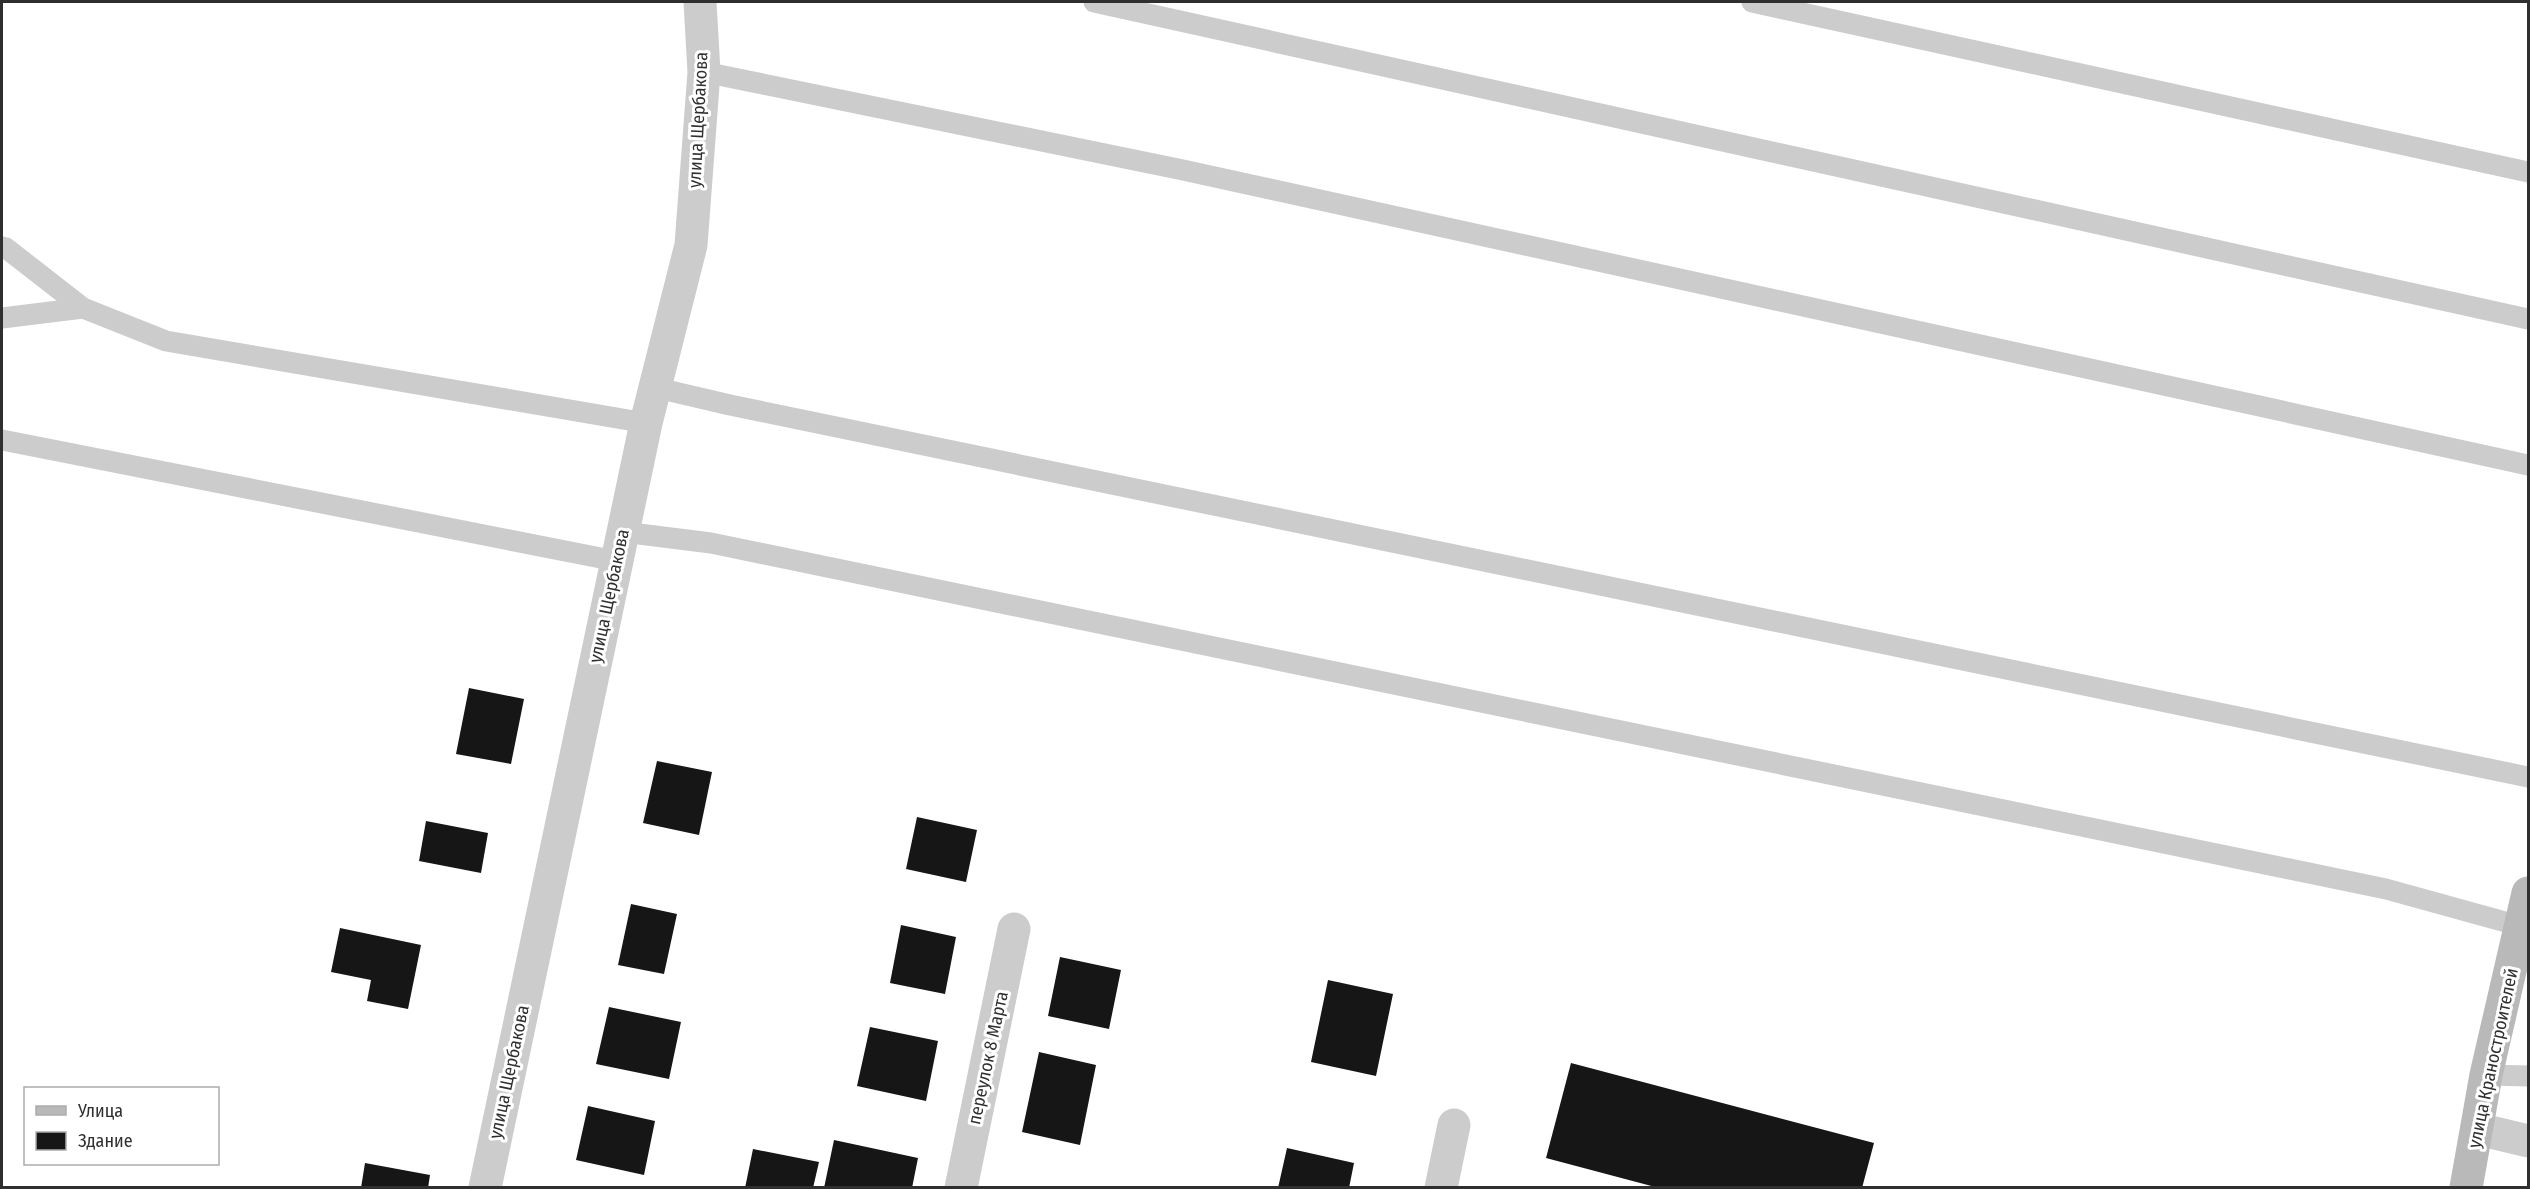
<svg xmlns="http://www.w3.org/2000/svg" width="2530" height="1189" font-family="'Fira Sans Condensed',sans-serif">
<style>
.building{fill:#161616}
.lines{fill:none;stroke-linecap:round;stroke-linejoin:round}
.lane{stroke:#ccc;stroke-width:21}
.street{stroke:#ccc;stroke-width:33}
.secondary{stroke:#b9b9b9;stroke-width:33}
.labels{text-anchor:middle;stroke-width:6;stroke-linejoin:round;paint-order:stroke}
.street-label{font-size:18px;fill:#2f2f2f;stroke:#fff}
</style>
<rect width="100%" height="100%" fill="#fff"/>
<!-- building -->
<path class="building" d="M469,688l55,11 -13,65 -55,-10z
M657,761l55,11 -13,63 -56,-12z
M917,817l60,13 -11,52 -60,-13z
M426,821l62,12 -7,40 -62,-12z
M631,904l46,10 -13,60 -46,-9z
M901,925l55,12 -11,57 -55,-11z
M340,928l81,17 -13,64 -41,-8 4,-21 -40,-8z
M1060,957l61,13 -12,59 -61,-13z
M1328,980l65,14 -17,82 -65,-14z
M609,1007l72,15 -12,57 -73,-15z
M870,1027l68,14 -12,60 -69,-15z
M1039,1052l57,13 -16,80 -58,-13z
M1571,1063l303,80 -12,45h-203l-113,-30z
M588,1106l67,15 -11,54 -68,-15z
M834,1140l84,18 -6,30h-88z
M1287,1148l67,15 -5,25h-71z
M753,1149l66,13 -6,26h-68z
M365,1163l65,12 -2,13h-67z"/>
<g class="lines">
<!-- lane -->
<path class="lane" d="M1094,2l1434,317
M1752,2l776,170
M704,72l479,98 1345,295
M2,247l4,1 77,60 83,33 480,82
M2,318l81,-10
M653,387l77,18 1798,372
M2,440l614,121
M623,532l88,11 1675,346 134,37
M2486,1075l42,1"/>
<!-- street -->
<path class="street" d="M2478,1129l50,12
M485,1188l161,-765 45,-178 13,-173 -4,-70
M961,1188l53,-259
M1441,1188l13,-63"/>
<!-- secondary -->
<path class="secondary" d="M2466,1188l20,-113 42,-182"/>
</g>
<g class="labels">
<!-- street labels -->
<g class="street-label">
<text transform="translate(698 120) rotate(-87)" y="6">улица Щербакова</text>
<text transform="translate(609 596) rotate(-78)" y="6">улица Щербакова</text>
<text transform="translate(988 1058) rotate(-78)" y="6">переулок 8 Марта</text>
<text transform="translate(2493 1058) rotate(-78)" y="6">улица Краностроителей</text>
<text transform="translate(509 1072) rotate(-78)" y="6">улица Щербакова</text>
</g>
</g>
<!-- border -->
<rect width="2530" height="1189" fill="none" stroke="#2f2f2f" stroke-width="6"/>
<!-- legend -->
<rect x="24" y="1087" width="195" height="78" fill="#ffffff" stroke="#acacac" stroke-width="1.5"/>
<rect x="36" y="1106" width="30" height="9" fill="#b9b9b9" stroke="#acacac" stroke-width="1.5"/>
<text x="78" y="1117" font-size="18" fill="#2f2f2f">Улица</text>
<rect x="36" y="1132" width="30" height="18" fill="#161616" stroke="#acacac" stroke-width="1.5"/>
<text x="78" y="1147" font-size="18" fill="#2f2f2f">Здание</text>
</svg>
